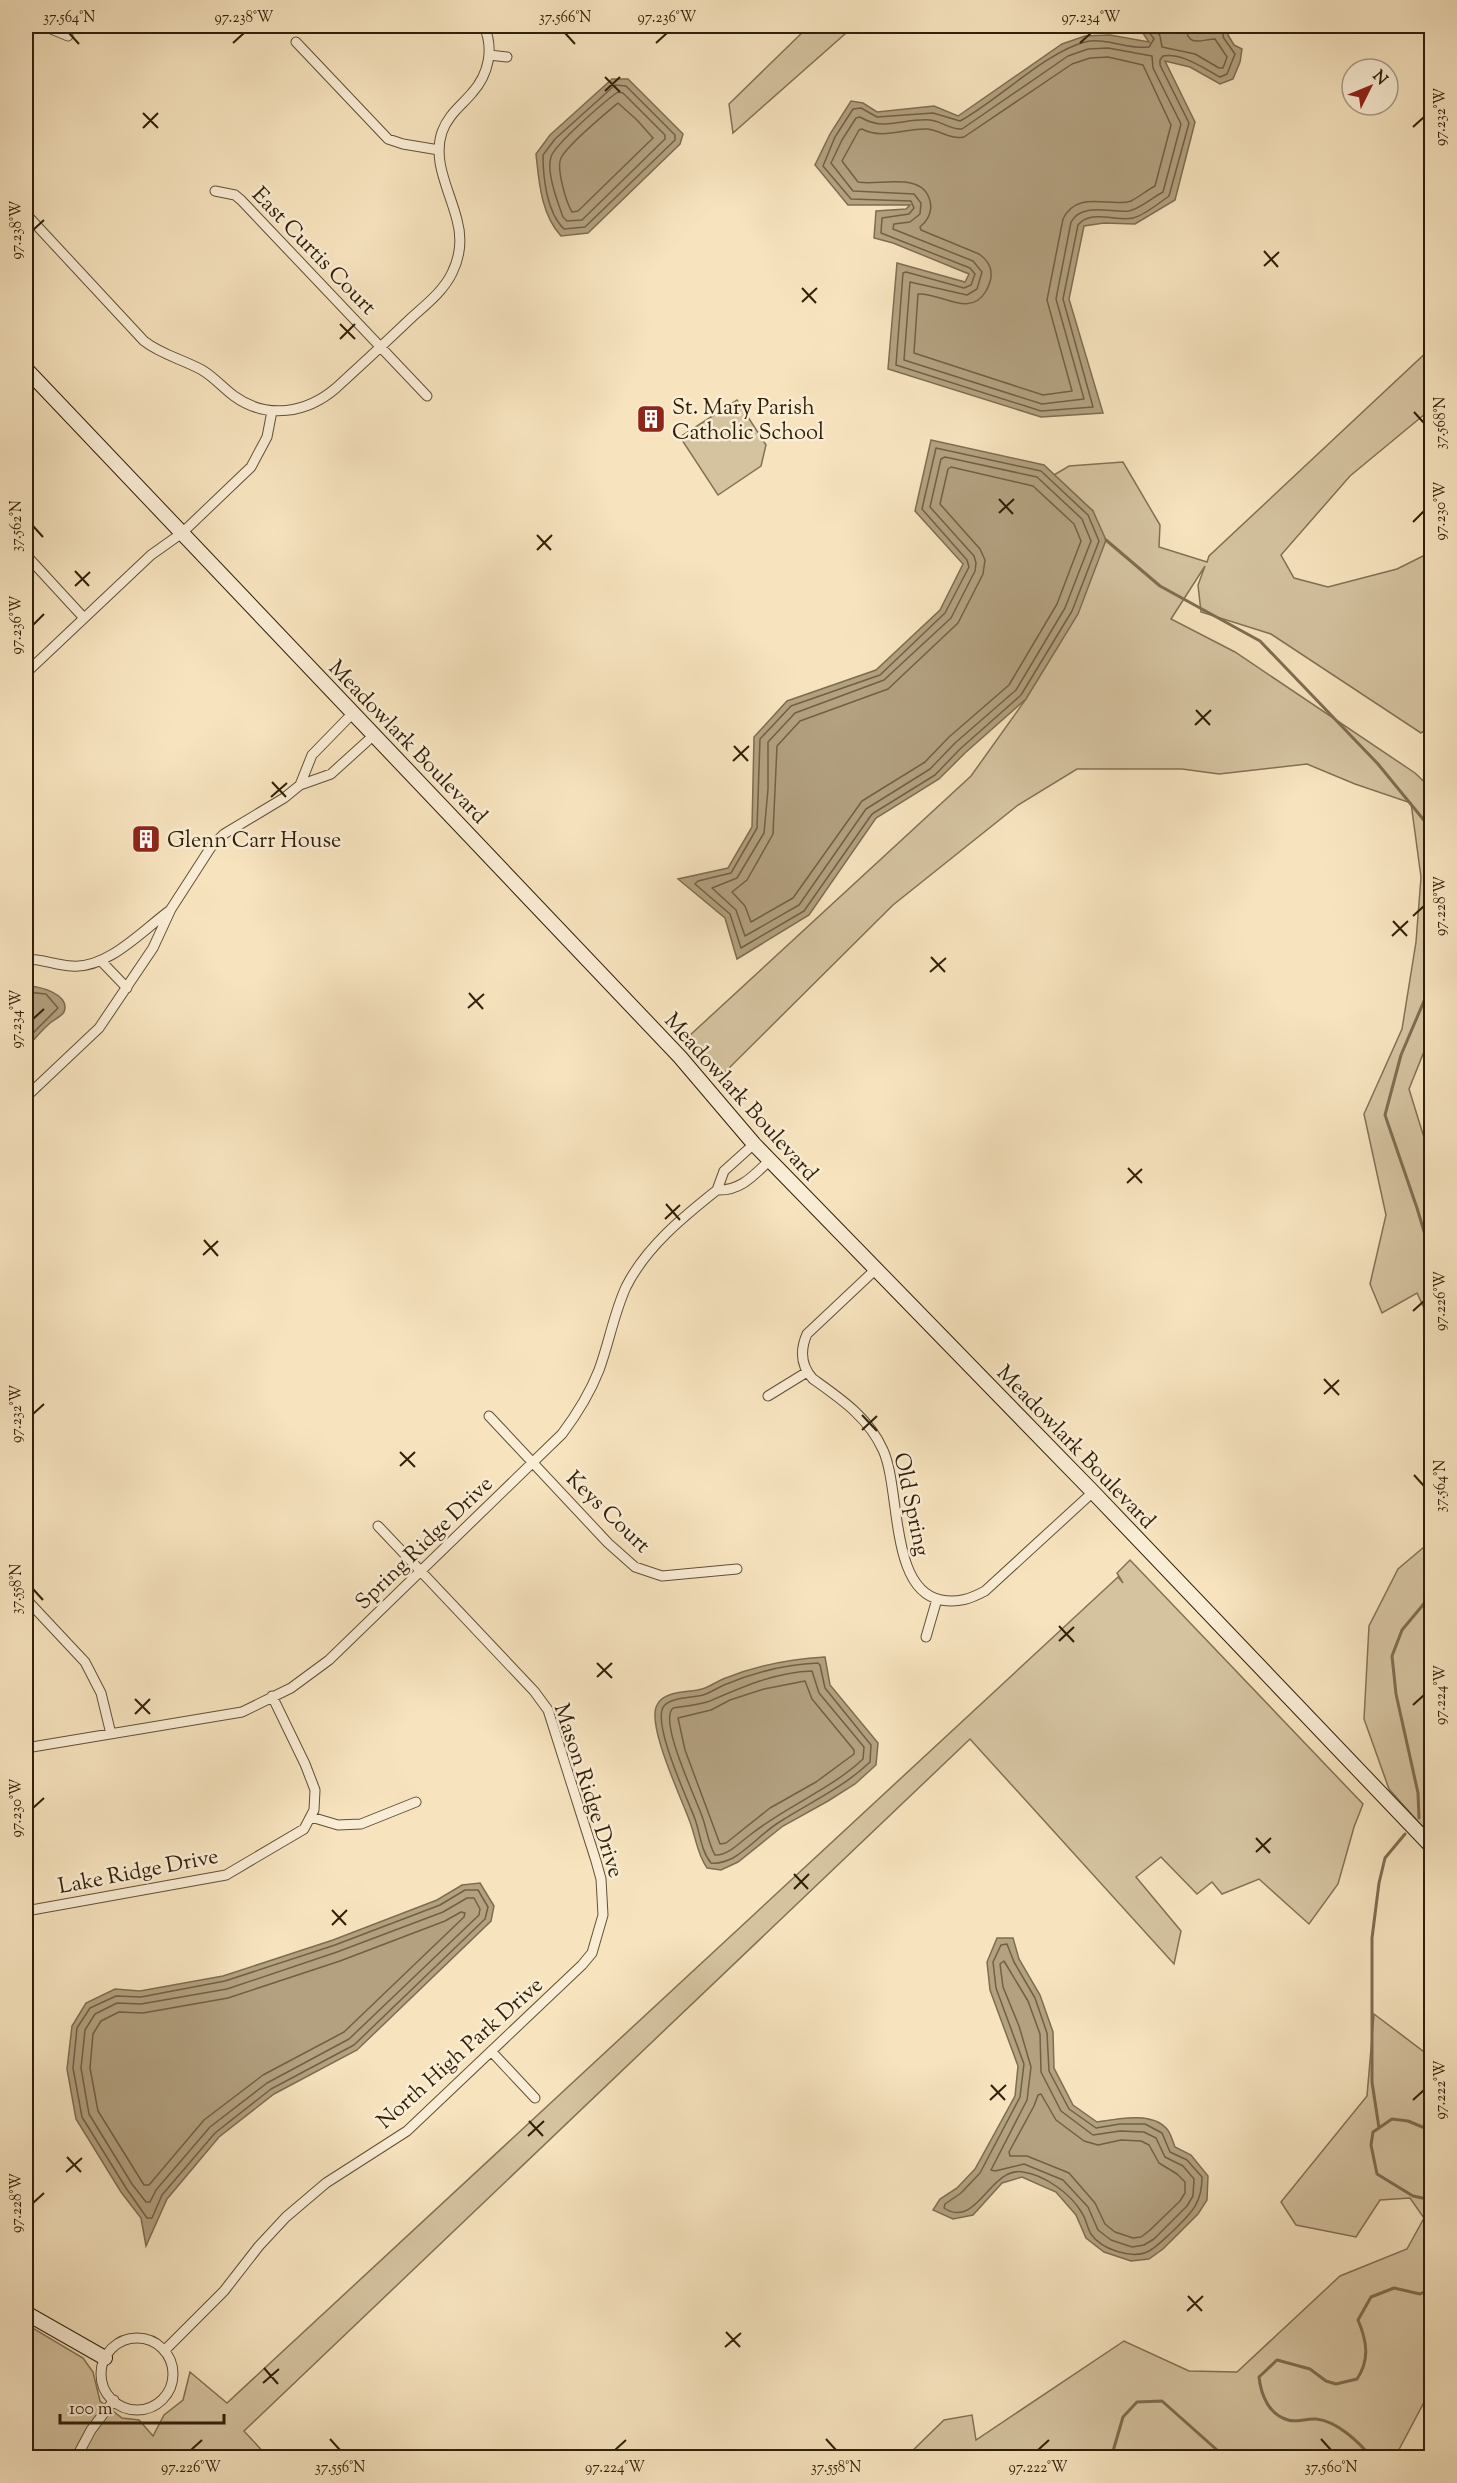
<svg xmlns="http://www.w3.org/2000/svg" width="1457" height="2483" font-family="'Sorts Mill Goudy',serif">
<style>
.green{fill:#d5c3a0;stroke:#827154;stroke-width:1.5}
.water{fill:#b3a180;stroke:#7e6d50;stroke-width:1.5}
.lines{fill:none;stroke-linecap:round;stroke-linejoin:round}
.shore{stroke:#716044;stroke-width:1.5}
.stream{stroke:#7e6d50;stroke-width:3}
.street-casing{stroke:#615035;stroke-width:11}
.secondary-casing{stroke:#2f1f07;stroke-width:16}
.street{stroke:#faedd5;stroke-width:9}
.secondary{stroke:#faedd5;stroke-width:14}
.ticks{fill:none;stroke:#2f1f07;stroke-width:2}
.labels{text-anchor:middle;stroke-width:5;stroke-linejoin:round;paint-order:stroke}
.street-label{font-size:22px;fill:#2f1f07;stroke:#faedd5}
.poi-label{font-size:22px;fill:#2f1f07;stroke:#faedd5;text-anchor:start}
.neatline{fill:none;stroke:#2f1f07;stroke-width:2}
.ticks-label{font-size:15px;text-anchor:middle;fill:#2f1f07}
</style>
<rect width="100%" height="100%" fill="#f7e4bf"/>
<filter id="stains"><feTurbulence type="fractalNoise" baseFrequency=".00333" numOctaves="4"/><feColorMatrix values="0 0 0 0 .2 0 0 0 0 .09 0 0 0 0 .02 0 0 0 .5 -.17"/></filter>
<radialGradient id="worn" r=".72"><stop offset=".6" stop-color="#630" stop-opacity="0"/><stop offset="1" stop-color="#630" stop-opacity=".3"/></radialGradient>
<!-- green -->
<path class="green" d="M809,26h45l-121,107 -4,-29z
M1431,348v61l-81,67 -69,79 13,23 34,9 69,-18 34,-17v173l-10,8 -150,-99 -70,-22 -3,-27 7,-19 -34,53 64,33 180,121 16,15v246l-22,55 22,71v163l-14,-30 -35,20 -12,-29 16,-69 -22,-101 38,-85 14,-87 5,-65 -10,-74 -56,-19 -48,-20 -88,10 -37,-5h-105l-59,36 -125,100 -171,170 -34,-38 283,-261 55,-77 67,-188 -39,-36 15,-9 54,-4 37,63 -1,22 48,15 2,-6z
M737,400l29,45 -5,21 -43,29 -38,-58z
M1431,1541l1,119 -6,16 6,42 -1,118 -42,-47 -25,-70 5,-93 29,-57z
M1130,1560l233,244 -9,23 -16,57 -29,40 -50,-45 -37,15 -10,-12 -15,12 -36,-37 -25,20 45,54 -7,33 -204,-225 -726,692 24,26h-242v-133l57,34 10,14 7,29 22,17 17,2 14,16 11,-21 19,-15 7,-28 37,31 891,-826 5,6 -6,-10z
M1374,2014l49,37 9,1 -1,337 -36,68h-489l38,-37 28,-5 4,25 148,-99 65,30 48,1 103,-96 67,-27 17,-31 -14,-20 -30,2 -24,37 -60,-12 -15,-23 86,-106z"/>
<!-- water -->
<path class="water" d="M1138,26h59l4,4 2,-4h27l-2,9 6,10 8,4 -2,13 -7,17 -13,5 -30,-17 -25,-6 30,61 -20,78 -40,24 -31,-1 -20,3 -15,73 34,114 -62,4 -153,-48 9,-106 68,19 4,-8 -76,-31 -19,-5 2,-27 30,-2 4,-4h-62l-33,-40 15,-31 21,-33 12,2 14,9 57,-6 24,10 104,-72 23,-8 25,-1 39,7z
M612,79h16l55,55 -3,10 -92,89 -27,3c-20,-22 -22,-54 -25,-82l14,-19z
M931,440l113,25 49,46 13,29 -28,74 -52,85 -61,54 -26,26 -63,39 -67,97 -72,44 -12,-41 -47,-39 50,-11 24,-41 2,-90 33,-36 89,-31 64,-60 23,-46 -48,-53z
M26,986c11,-1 45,8 38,26 -3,5 -11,8 -15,12 -8,7 -15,16 -23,24z
M825,1657l5,28 48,58 -2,22 -21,19 -27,17 -45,25 -45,36 -17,8 -14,-2c-10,-14 -11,-30 -17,-46 -8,-23 -44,-97 -33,-117 7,-15 32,-12 45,-16 7,-2 14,-7 21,-10 32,-13 67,-20 102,-22z
M480,1883l14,23 -3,15 -134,129 -83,44 -55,43 -52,62 -21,47 -5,-28 -20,-26 -45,-73 -9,-50 5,-43 14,-23 29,-14 25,2 83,-15 110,-36 104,-40 25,-15z
M997,1938h16l6,21 21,36 13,37 1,36 19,37 24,17c20,-3 55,-11 70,7 4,5 6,13 8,18l16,8 17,21 -1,24 -9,14 -35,35 -14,10 -18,2 -27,-9 -18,-14 -10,-23 -20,-23 -34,-15 -20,6 -29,32 -20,4 -20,-9 7,-11 17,-11 18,-19 40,-73 3,-30 -28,-76 -3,-28z"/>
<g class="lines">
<!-- shore -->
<path class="shore" d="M1145,26l9,13 -5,8c-21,3 -42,-10 -64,-5 -39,10 -88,59 -125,79l-27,-8 -56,4 -16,-9 -8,1 -18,28 -12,29 28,33 60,2 3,7 -5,6 -27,4 -1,15 89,35 5,6 -4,11 -7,3 -58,-16 -3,1 -7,92 145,46 52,-4 -30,-108 15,-74c12,-16 39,-3 55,-7 12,-3 26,-15 36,-22l20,-73 -29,-58v-5l3,-4c20,-3 40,12 57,21l7,-3 8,-20 -12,-17 1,-11
M1154,26l6,10 2,11 33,7 24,14h4l4,-11 -12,-18c-13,0 -28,10 -29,-13
M1108,48l44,8 1,12 28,56 -18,68c-10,5 -23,17 -34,19 -18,2 -47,-9 -58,11l-15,77 28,100 -42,5 -138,-44 6,-78 57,13 10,-6 5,-17 -9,-11 -80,-32 1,-5 16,-2 10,-8 1,-11 -7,-9 -61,-3 -22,-28 11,-23 14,-22 4,-1c25,15 42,1 70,3 11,1 20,10 32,9l106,-73 20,-7z
M1108,57l35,8 28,60 -16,61c-8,4 -16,11 -24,15 -20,7 -54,-12 -68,18l-16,81 25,91 -29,4 -129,-42 4,-59c22,-2 52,25 68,-3 3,-6 6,-11 5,-18 0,-8 -5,-14 -12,-19l-58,-24 -1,-3c8,-7 13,-15 10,-26 -7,-30 -51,-15 -72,-19l-16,-21 17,-31 3,-1c20,11 44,-1 65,0 13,1 23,11 37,8l108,-73 18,-6z
M615,85l11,1 49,49v5l-90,87 -21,2c-17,-16 -21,-51 -21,-74l12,-16z
M618,92l5,1 42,42v4l-83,81 -15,1 -4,-4c-5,-14 -17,-45 -12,-60 3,-12 55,-57 67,-65z
M618,103l19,17 16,18 -75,73 -6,1c-6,-10 -16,-44 -11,-54 7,-14 44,-44 57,-55z
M936,448l105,23 47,44 11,26 -27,70 -51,84 -61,54 -25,26 -63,39 -68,97 -63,37 -11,-34 -35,-30 3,-3 33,-8 26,-45 3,-89 31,-33 89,-31 65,-62 24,-46 -2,-7 -45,-51z
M945,457l92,20 45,42 9,22 -26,67 -49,82 -61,53 -25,26 -64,40 -67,96 -54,31 -9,-26 -24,-22 25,-10 27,-45 4,-44v-47l27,-29 89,-33 67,-62 24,-47 1,-8 -2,-7 -44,-49 11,-48z
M951,467l82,19 41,38 7,17 -24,63 -48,81 -60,52 -24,25 -63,39 -69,97 -42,24 -6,-16 -13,-14 15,-12 26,-46 4,-88 23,-25 88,-32 70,-66 25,-49 2,-14 -5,-11 -40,-45 8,-35z
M26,992l20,2 12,14 -32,32
M818,1663l2,2 5,23 46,57 -1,17c-26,25 -59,40 -89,59 -17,10 -31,27 -48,37 -8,4 -14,6 -22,5 -10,-12 -11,-30 -16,-44 -7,-19 -44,-97 -31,-113 7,-9 28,-8 39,-11 7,-2 14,-7 21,-10 29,-12 63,-21 94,-22z
M812,1671l7,22 45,54 -1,12c-33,31 -77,47 -113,76 -10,7 -22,21 -35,20 -6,-10 -8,-24 -12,-36 -6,-19 -45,-98 -30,-111 12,-2 26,-3 37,-7 32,-14 66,-29 102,-30z
M805,1681l7,18 42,51v4l-38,28 -46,26 -44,35 -6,1 -35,-94 -7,-32 33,-8 19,-10 34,-11z
M465,1890h13l10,17 -3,12 -131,126 -83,44 -56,44 -53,62 -10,23h-5l-21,-30 -44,-71 -9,-49 4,-40 13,-20 26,-12 25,1 84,-16 110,-36 105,-40z
M467,1898h7l6,11 -1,6 -130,124 -82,44 -57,44 -54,63 -6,12h-4l-14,-18 -43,-70 -8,-46 4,-38 10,-16 22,-11 24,1 86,-15 110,-37 106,-40z
M461,1912l4,1 -1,4 -120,115 -81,43 -59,45 -55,65h-5l-46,-74 -8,-43 3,-34 8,-13 18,-9 24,1 85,-15 112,-37 105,-40z
M1007,1944l7,18 21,36 12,35 2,38 20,38 27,19 24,-4h25l17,9 8,19 17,8 15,17c0,27 -11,36 -29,54 -8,7 -15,15 -24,20 -17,9 -48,-2 -58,-17 -4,-7 -5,-15 -9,-21 -11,-19 -37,-38 -59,-41 -33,-6 -46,58 -79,36l1,-4 16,-11 19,-20 40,-76 4,-33 -28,-76 -3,-26 8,-17z
M1004,1961l24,40 12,33 1,38 20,39 32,24 27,-4 24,1 12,6 9,19 18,9 11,13 -1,17 -6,10 -33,33 -10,6 -12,2 -21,-7 -13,-10 -10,-23 -25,-27 -39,-16 -29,7 -4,-1 36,-70 4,-33 -12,-41 -16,-39 -3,-23z
M1041,2094l15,26 28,21 14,4 23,-5 20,1 8,4 10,18 18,11 8,8v11l-5,8 -31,30 -8,6 -8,1 -18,-6 -10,-8 -10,-21 -26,-30 -42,-17h-17l-1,-4 25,-46 4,-11z"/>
<!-- stream -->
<path class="stream" d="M1106,540l54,46 100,55 118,123 54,66
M1432,971l-5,23 -26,61 -16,60 32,93 15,50
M1419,1818l-1,-25 -22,-99 -4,-38 10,-26 30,-36
M1379,2128l-7,-46v-144l7,-55 6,-25 20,-24
M1432,2131l-24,-10 -16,-2 -19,13 -2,13 6,29 36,22 19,4
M1111,2458l12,-41 14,-15 25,-1 64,57
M1372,2458c-13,-16 -35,-37 -56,-39 -9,-1 -20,4 -28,1 -19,-5 -27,-25 -29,-43l18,-17 33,9 16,12 10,3 21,-5c13,-19 10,-38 1,-59l13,-23 23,-9 26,6 12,-6"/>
<!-- street casing -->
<g class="street-casing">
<path id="street" d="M44,26l24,10
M296,42l92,97 15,5 36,6
M489,55l18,2
M215,191l20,4 6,5 186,196
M26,214l118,127c18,14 38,18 58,29 12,7 21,18 32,26 33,24 73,17 102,-8 24,-22 49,-45 73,-68 15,-14 34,-28 43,-47 8,-16 10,-35 5,-53 -7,-29 -25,-58 -15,-88 6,-17 19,-26 30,-39 17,-19 22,-44 12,-67
M26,555l58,63
M26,673l125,-118 31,-22 69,-66 16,-30 5,-26
M300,785l12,-30 41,-42
M26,959c16,0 30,6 46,7 35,3 70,-35 97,-55
M102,962l25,26
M26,1097l73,-69 54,-80 18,-39 40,-62 13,-13 60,-36 16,-13 31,-11 43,-39
M754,1144l-30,27 -7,19c24,1 37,-15 53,-30
M876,1269l-69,65c-7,16 -7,31 6,45 28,20 55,38 70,71 18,39 6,140 58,150 17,3 29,-1 44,-9l108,-99
M768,1396l39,-24
M489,1416l119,127 27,24 27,9 75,-7
M26,1599l59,63 16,31 10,41
M926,1637l11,-38
M26,1748l216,-36 49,-24 38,-28 233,-226c15,-20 28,-41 37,-64 10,-27 15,-57 27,-83 20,-40 57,-70 91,-97
M311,1817l27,8 23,-1 55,-22
M26,1911l200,-36 78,-46 10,-19 1,-20 -10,-26 -33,-68
M491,2051l44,47
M101 2374a36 36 0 1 1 72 0a36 36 0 1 1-72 0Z
M165,2350l59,-59 35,-45 27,-29 40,-34 81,-52 175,-166 10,-12 11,-38 -2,-36 -5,-18 -48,-151 -14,-19 -156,-165
M76,2458l15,-28 23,-30"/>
</g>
<!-- secondary casing -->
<g class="secondary-casing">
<path id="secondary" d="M26,369l654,688 74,87 339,348 339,355
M26,2313l79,45"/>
</g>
<!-- street -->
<use href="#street" class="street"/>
<!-- secondary -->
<use href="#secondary" class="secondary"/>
</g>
<!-- ticks -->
<path class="ticks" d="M69,33l10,11M565,33l10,11M233,43l11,-10M656,43l11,-10M1080,43l11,-10M605,77l15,15M605,91l15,-14M143,113l15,15M1413,127l11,-10M143,128l15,-15M33,230l11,-10M1264,251l14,16M1264,266l15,-14M802,288l14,15M802,302l15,-14M340,324l15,15M340,339l15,-15M1414,412l10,11M999,499l14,15M999,513l15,-14M1413,522l11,-11M33,526l10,11M537,535l14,15M537,550l15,-15M75,571l14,15M75,586l15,-14M33,625l11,-11M1196,710l14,15M1195,725l16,-15M734,746l14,15M733,761l16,-15M272,782l14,15M271,797l16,-14M1413,916l11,-10M1393,921l14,15M1392,936l16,-15M931,957l14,15M930,972l16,-14M469,993l14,16M468,1008l16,-14M33,1019l11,-10M1128,1168l14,15M1127,1183l15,-14M666,1204l14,16M665,1219l15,-14M204,1240l14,16M203,1255l15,-14M1413,1311l11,-10M1324,1379l15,16M1324,1394l15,-14M33,1414l11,-10M862,1415l15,16M862,1430l15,-14M400,1452l15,15M400,1466l15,-14M1414,1475l10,11M33,1589l10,11M1059,1626l15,16M1059,1641l15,-14M597,1663l15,15M597,1677l15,-14M135,1699l15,15M1413,1705l11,-10M135,1714l15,-15M33,1808l11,-10M1256,1838l14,15M1256,1852l15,-14M794,1874l14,15M794,1889l15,-15M332,1910l14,15M332,1925l15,-15M991,2085l14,15M990,2100l16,-15M1413,2100l11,-10M529,2121l14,15M528,2136l16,-15M67,2157l14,15M66,2172l16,-14M33,2203l11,-10M1188,2296l14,15M1187,2311l16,-15M726,2332l14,15M725,2347l16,-14M264,2368l14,16M263,2383l16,-14M330,2439l10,11M826,2439l10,11M1321,2439l10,11M191,2450l11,-10M615,2450l11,-10M1038,2450l11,-10"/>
<!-- icons -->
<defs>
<g id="building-square" transform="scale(1.5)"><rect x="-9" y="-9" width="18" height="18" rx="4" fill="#8f2418" stroke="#faedd5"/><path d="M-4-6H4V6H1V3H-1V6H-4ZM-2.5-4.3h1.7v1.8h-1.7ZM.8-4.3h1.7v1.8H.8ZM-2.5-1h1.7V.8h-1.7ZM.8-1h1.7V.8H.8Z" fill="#fff"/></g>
</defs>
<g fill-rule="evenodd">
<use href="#building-square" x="651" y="419"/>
<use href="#building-square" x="146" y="839"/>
</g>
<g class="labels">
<!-- street labels -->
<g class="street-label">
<text transform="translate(315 250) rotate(46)" y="8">East Curtis Court</text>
<text transform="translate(409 741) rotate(46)" y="8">Meadowlark Boulevard</text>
<text transform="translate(742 1096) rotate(48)" y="8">Meadowlark Boulevard</text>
<text transform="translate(1077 1446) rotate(46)" y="8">Meadowlark Boulevard</text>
<text transform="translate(913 1504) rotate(78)" y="8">Old Spring</text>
<text transform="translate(609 1511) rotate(44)" y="8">Keys Court</text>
<text transform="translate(423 1542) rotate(-44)" y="8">Spring Ridge Drive</text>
<text transform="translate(590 1790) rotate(72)" y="8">Mason Ridge Drive</text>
<text transform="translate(138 1870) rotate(-11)" y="8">Lake Ridge Drive</text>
<text transform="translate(459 2052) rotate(-42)" y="8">North High Park Drive</text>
</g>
<!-- poi labels -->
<g class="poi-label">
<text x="672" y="414">St. Mary Parish<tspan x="672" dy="25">Catholic School</tspan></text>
<text x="167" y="847">Glenn Carr House</text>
</g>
</g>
<!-- margin -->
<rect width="1457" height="2483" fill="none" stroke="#f7e4bf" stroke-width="66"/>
<!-- north arrow -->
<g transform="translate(1370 87) rotate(47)"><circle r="28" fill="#faedd5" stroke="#a99b83" stroke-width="1.5"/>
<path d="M0-4.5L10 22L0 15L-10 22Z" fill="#8f2418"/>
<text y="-9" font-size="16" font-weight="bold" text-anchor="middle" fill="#2f1f07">N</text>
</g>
<!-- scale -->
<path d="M60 2414v9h164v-9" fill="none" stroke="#2f1f07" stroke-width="3"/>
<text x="69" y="2414" font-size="18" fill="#2f1f07" stroke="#faedd5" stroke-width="4.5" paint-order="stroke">100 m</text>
<rect x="33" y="33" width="1391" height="2417" class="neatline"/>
<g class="ticks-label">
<text x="69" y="22">37.564°N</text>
<text x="244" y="22">97.238°W</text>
<text x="565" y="22">37.566°N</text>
<text x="667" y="22">97.236°W</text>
<text x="1091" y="22">97.234°W</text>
<text transform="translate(1440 117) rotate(-90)" y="5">97.232°W</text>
<text transform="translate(16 230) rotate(-90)" y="5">97.238°W</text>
<text transform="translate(1440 423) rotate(-90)" y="5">37.568°N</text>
<text transform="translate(1440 511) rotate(-90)" y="5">97.230°W</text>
<text transform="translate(16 526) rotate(-90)" y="5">37.562°N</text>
<text transform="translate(16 625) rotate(-90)" y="5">97.236°W</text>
<text transform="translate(1440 906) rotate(-90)" y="5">97.228°W</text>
<text transform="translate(16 1019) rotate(-90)" y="5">97.234°W</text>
<text transform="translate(1440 1301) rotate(-90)" y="5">97.226°W</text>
<text transform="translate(16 1414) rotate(-90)" y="5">97.232°W</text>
<text transform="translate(1440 1486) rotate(-90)" y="5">37.564°N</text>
<text transform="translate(16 1589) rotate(-90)" y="5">37.558°N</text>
<text transform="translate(1440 1695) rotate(-90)" y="5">97.224°W</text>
<text transform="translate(16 1808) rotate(-90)" y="5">97.230°W</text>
<text transform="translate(1440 2090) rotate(-90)" y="5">97.222°W</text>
<text transform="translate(16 2203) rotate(-90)" y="5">97.228°W</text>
<text x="191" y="2472">97.226°W</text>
<text x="340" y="2472">37.556°N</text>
<text x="615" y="2472">97.224°W</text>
<text x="836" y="2472">37.558°N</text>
<text x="1038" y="2472">97.222°W</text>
<text x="1331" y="2472">37.560°N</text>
</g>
<rect width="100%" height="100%" filter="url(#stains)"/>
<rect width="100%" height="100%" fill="url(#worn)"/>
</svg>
